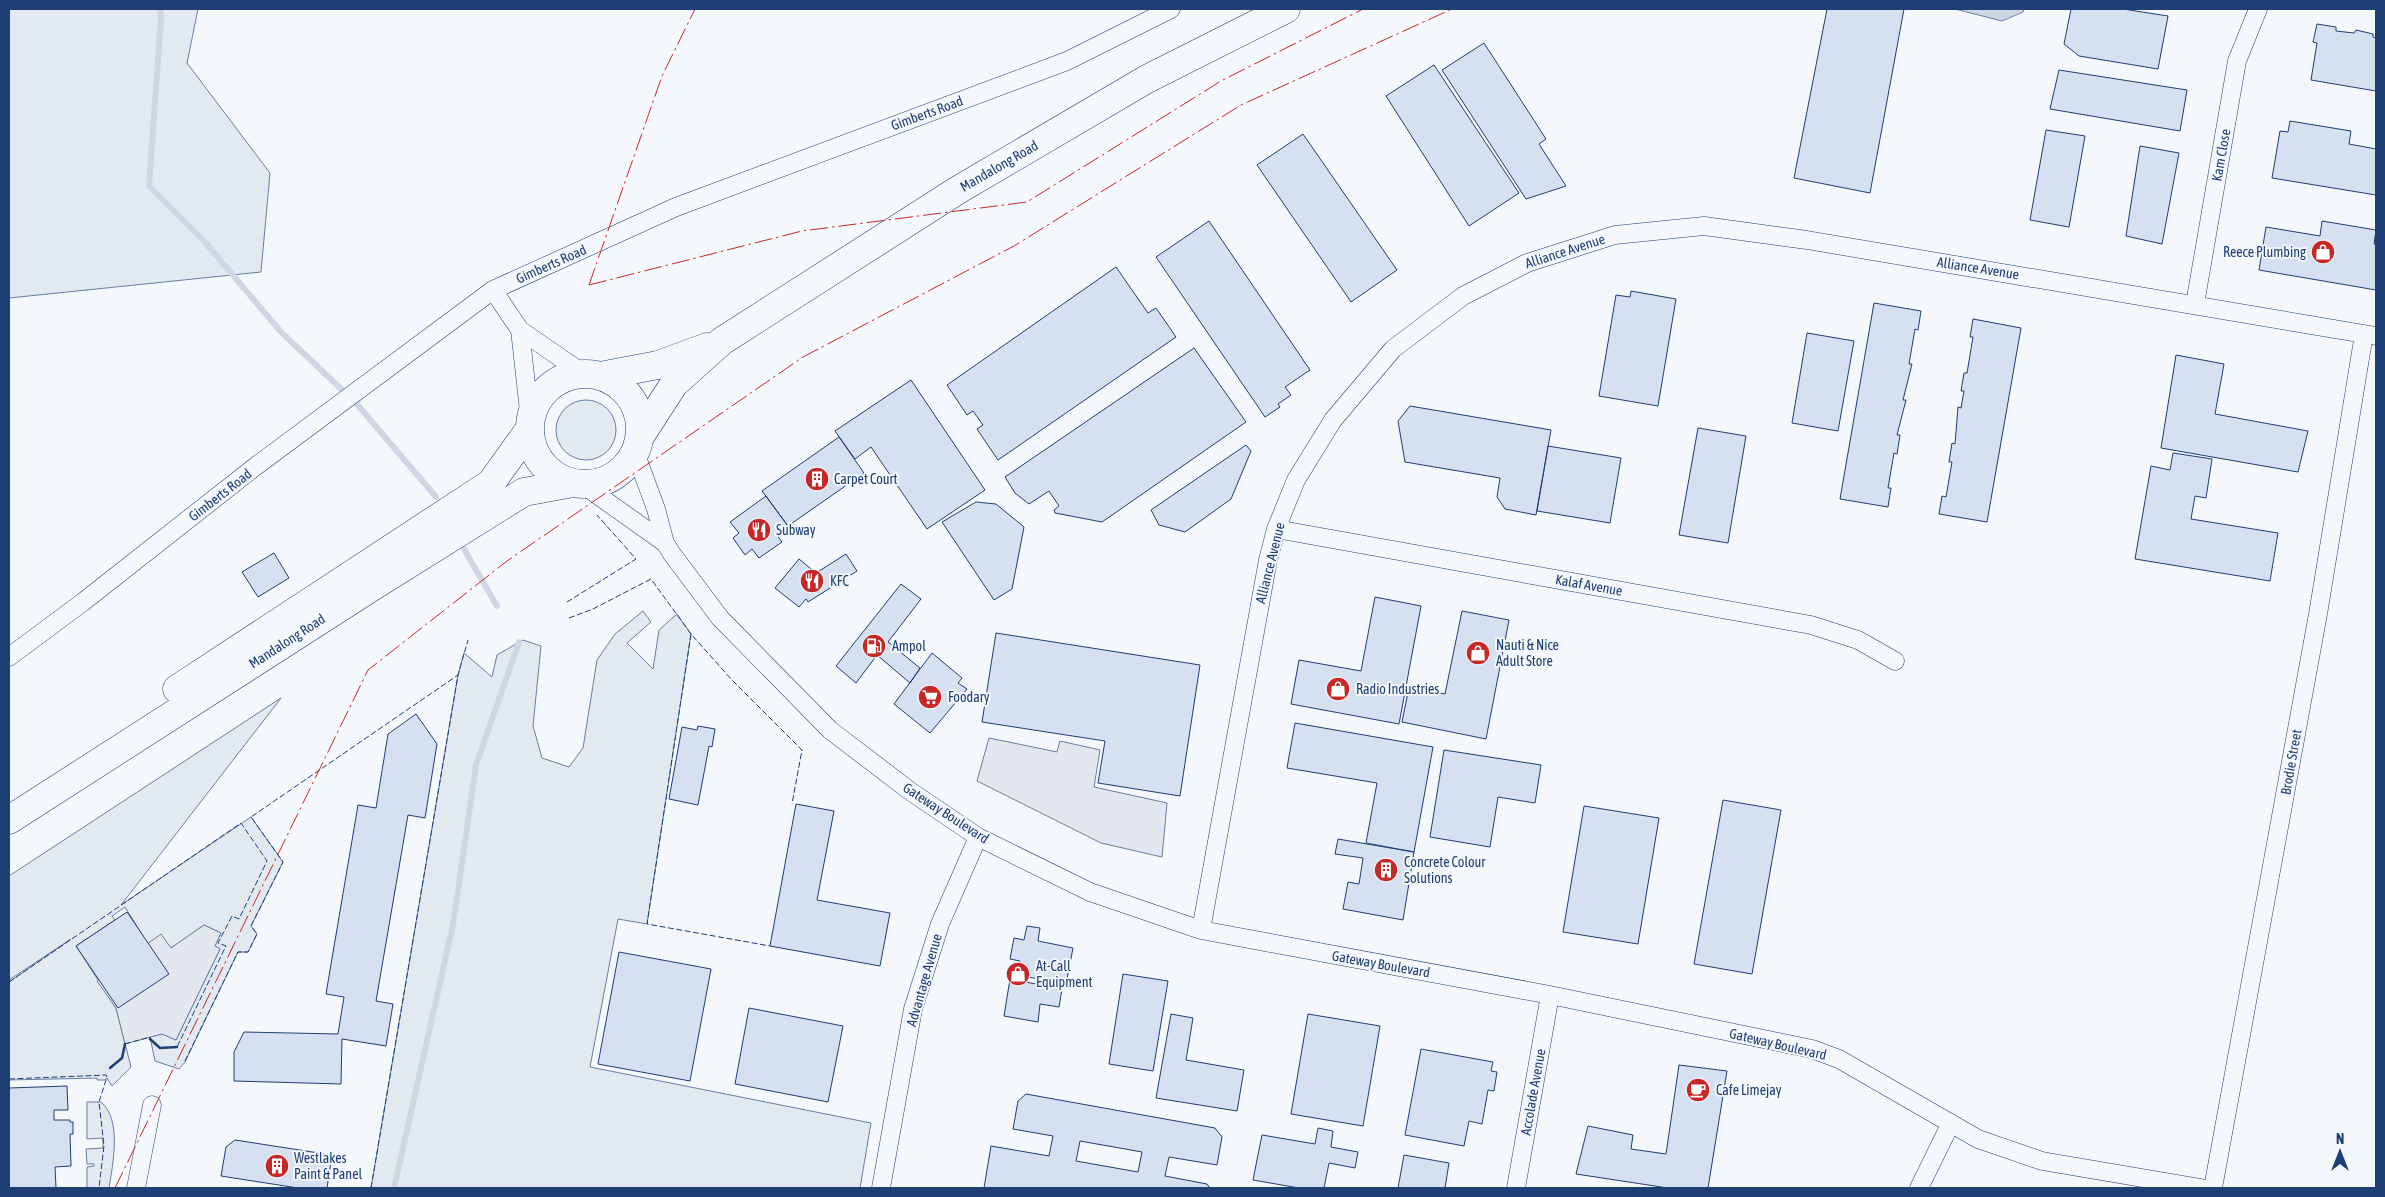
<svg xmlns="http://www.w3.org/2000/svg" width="2385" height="1197" font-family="'Asap Condensed',sans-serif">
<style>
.green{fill:#e3e9f0;stroke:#687fa3}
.parking{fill:#e3e8f0;stroke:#687fa3}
.water{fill:#cfd7e4;stroke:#687fa3}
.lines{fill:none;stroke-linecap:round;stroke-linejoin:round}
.stream{stroke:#cfd7e4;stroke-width:6}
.building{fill:#d5e0f0;stroke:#1d3f73;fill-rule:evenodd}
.street-casing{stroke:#1d3f73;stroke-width:19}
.primary-casing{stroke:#1d3f73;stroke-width:29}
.street{stroke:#f4f7fb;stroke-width:18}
.primary{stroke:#f4f7fb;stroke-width:28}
.fence{stroke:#1d3f73;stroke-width:1;stroke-dasharray:6 2.5;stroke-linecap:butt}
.wall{stroke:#1d3f73;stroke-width:2.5}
.power{stroke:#c62828;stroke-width:1;stroke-dasharray:18 4 2.5 4;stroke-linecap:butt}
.labels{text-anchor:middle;stroke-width:4;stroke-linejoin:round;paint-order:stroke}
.street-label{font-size:14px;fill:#1d3f73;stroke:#f4f7fb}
.poi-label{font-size:14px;fill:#1d3f73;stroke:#f4f7fb;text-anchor:start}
</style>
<rect width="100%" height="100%" fill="#f4f7fb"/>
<!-- green -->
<path class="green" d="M9,9h189l-11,54 83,110 -9,99 -252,26z
M556 430a30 30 0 1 1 60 0a30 30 0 1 1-60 0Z
M643,611l8,11 -24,21 26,26 6,-39 18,-16 14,20 -44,290 -29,-5 -28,148 281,56 -11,65h-489l87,-513 6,-22 28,24 5,-22 26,-15 18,6 -8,80 9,32 27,9 14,-19 14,-88 18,-26z
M281,698l-160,207 130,-88 32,45 -32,64 6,8 -9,18h-10l-53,110 -6,7 -24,-8 -5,-24 12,-3 14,6 44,-91 -5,-3 6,-13 -17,-8 -33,23 -23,-4 -23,-37 -13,9 3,4 -39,26 40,62 15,59 -19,19 -5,-8 -2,2h-8v-2l-88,2v-98l62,-43 -62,41v-104z
M87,1102h14c21,18 12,61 8,86h-22v-21l7,-1v-2h-7l-1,-15 17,-1v-10l-16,1z"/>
<!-- parking -->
<path class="parking" d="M989,738l68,14 3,-11 40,9 -6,37 73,16 -5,54 -61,-14 -124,-62z
M204,925l17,8 -6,13 5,3 -44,91 -14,-6 -37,10 -9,-36 -19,-27 64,-47 10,14z"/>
<!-- water -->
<path class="water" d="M1955,9h69l-1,3 -21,9z"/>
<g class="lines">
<!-- stream -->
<path class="stream" d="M160,9l1,9 -12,168 55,55 77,91 75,71 80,94
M464,549l33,57
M394,1188l59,-263 23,-160 43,-123"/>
</g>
<!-- building -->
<path class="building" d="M1827,9h77l-34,184 -76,-15z
M2071,9h52l45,7 -10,53 -79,-13 -15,-12z
M2317,24l19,3v4l18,2 2,-3 17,4v3l3,1v53l-65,-11 6,-37 -4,-1z
M1484,43l62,96 -7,5 27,42 -40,13 -84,-129z
M1434,65l85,128 -50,33 -83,-130z
M2059,70l128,20 -7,41 -130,-22z
M2290,121l61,10 -2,13 27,5v46l-104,-17 8,-47 8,1z
M2046,130l39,6 -16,91 -39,-7z
M1303,134l94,136 -46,32 -94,-137z
M2140,146l39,7 -17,91 -36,-8z
M1209,221l101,149 -25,17 6,8 -13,9 2,3 -15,10 -109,-160z
M2322,221l54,9 -2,14 2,1v45l-117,-20 7,-43 54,9z
M1116,267l32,46 8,-5 20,29 -178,123 -21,-31 6,-4 -10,-14 -6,4 -20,-30z
M1631,291l45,8 -18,107 -59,-10 17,-101 14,2z
M1874,303l47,8 -3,19 -3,-1 -6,35h3l-9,36h3l-9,35h3l-3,19 -3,-1 -6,35h3l-3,19 -48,-8z
M1973,319l48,9 -34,194 -48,-8 3,-18 4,1 6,-35h-3l3,-19 3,1 3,-37 3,1 3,-17h-3l3,-18h3l6,-36h-3z
M1807,333l47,8 -16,90 -46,-8z
M1194,348l52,74 -144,100 -47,-9 -1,-3 5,-4 -10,-15 -20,13 -14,-11 -10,-16z
M2176,355l48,9 -9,50 93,17 -10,41 -137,-24z
M911,380l74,110 -58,39 -56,-82 -16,12 -20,-28z
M1410,406l141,24 -15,85 -31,-6 -8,-12 3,-19 -95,-16 -7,-41z
M1698,428l48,8 -18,107 -49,-8z
M839,437l25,36 -76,53 -26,-35z
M1246,445l5,6 -20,48 -46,33 -26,-7 -8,-15z
M1548,446l73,12 -11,65 -73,-12z
M2173,453l39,6 -6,39 -11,-2 -4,23 87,14 -8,48 -135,-22 16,-93 19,4z
M766,496l22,30 -12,8 6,8 -23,16 -7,-9 -7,6 -12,-17 6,-5 -9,-11z
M976,502l20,2 28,23 -12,62 -18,11 -52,-78z
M274,553l15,25 -31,19 -16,-25z
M846,554l11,17 -49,31 -2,-3 -7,8 -24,-19 24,-29 17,14z
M901,584l20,15 -33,43 32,26 -10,15 -33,-28 -21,28 -20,-17z
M1375,597l46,9 -22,118 -108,-20 8,-44 62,11z
M1462,611l47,9 -23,119 -84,-17 7,-35 36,7z
M996,633l204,32 -20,131 -82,-13 7,-42 -123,-19z
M932,653l30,25 -4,5 9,6 -37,44 -36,-29z
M416,714l21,30 -12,74 -17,-3 -32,186 17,3 -7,42 -44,-7 -1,45 -107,-3v-29l10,-20 94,2 6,-37 -18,-3 32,-189 18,3 12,-74z
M1295,723l138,24 -19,105 -48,-9 11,-60 -90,-15z
M698,726l17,3 -3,18 -3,-1 -11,59 -29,-6 13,-72 15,3z
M1444,750l97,15 -6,38 -37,-6 -8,50 -60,-10z
M1723,800l58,10 -29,164 -58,-10z
M796,804l38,7 -17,89 73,13 -10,53 -110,-20z
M1584,806l75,12 -21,126 -75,-12z
M1338,839l76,13 -11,68 -60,-11 5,-27 11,2 4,-26 -28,-4z
M127,912l42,62 -51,34 -42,-62z
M1027,926l13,2 -2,13 35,7 -7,36 -49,-9 3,-14 -10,-2 4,-21 10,2z
M619,952l92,17 -21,112 -92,-17z
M1123,974l45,7 -15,90 -44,-7z
M1010,979l52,10 -3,18 -19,-3 -2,18 -34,-6z
M749,1008l94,18 -15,76 -93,-18z
M1171,1014l22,4 -7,42 58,10 -7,41 -81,-13z
M1308,1014l72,12 -17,100 -72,-12z
M1421,1049l72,13 -2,9 6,1 -3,19 -6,-1 -6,34 -13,-3 -5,25 -59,-11z
M1679,1065l48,6 -19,117h-40l-92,-14 12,-48 45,9 -2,14 35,5z
M67,1086l1,24h-14v10h16v2h3v12h-3l1,32 -16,1 1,21h-47v-100z
M1026,1094l189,34 7,9 -5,28 -48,-8 -4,19 42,8 3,4h-226l7,-42 58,10 4,-20 -40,-7 5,-28zM1080,1141l62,11 -4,20 -62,-11z
M1318,1128l15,3 -2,16 27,5 -3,16 -26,-5 -5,25h-25l-46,-8 9,-45 53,9z
M235,1140l97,15 -5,33h-29l-77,-12 5,-29z
M1404,1155l45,8 -4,25h-47z"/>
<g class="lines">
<!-- street casing -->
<g class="street-casing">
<path id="street" d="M493,290l27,40 64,44
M2195,304l42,-243 21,-52
M520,330l10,90
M635,452l21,57 9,34 7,11 48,64 110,112 80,61 68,46 112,55 111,38 349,65 262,54 27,10 139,80 64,22 159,27
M582,484l83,59
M1276,529l535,96 47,15 37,21
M9,657l74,-55 173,-136 237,-176 183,-83 391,-146 104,-52
M1201,930l67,-370 8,-31 20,-49 37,-60 60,-71 70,-53 64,-33 88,-28 89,-9 103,14 569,96
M136,1188l16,-83
M881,1188l32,-179 27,-85 38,-87
M1516,1188l34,-193
M1919,1188l32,-65
M2213,1188l105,-574 46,-280"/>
</g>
<!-- primary casing -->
<g class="primary-casing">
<path id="primary" d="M530 429a55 55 0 1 1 110 0a55 55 0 1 1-110 0Z
M600,376l58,-11 49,-18
M639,438l35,-54 48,-43 236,-151 189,-111 139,-70
M177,689l314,-206 38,-53
M9,820l366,-235 149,-93 49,-9"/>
</g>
<!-- street -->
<use href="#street" class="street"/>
<!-- primary -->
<use href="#primary" class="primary"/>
<!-- fence -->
<path class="fence" d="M567,602l69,-43 -39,-44
M569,618l24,-9 58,-30 40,55 40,45 71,71 -10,54
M691,634l-44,290 123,22
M9,982l232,-159 26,38 -28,58 -7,-3 -14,27 8,3 -49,101
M125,1044l25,-7v2
M185,1061l53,-109h10l9,-18 -6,-8 32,-64 -32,-45 207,-142
M9,1079l97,-4 1,2 -8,25 5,44 -5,42
M371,1188l87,-513 10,-35"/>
<!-- wall -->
<path class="wall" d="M150,1039l10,9 17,-1
M110,1068l12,-10 3,-14"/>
<!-- power -->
<path class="power" d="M589,285l213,-54 225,-29 194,-121 142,-72
M589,285l73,-209 33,-67
M115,1188l253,-518 139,-109 296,-204 211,-111 227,-141 211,-96"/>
</g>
<!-- icons -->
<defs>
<g id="shop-disc" transform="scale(1.25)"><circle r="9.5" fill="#c62828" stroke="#f4f7fb"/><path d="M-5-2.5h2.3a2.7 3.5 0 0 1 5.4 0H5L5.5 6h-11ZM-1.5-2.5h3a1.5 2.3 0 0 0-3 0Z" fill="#fff"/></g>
<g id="building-disc" transform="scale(1.25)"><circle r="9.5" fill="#c62828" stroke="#f4f7fb"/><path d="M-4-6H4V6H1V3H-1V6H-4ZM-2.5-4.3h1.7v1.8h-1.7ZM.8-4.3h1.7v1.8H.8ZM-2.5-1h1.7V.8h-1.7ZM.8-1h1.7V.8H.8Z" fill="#fff"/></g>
<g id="restaurant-disc" transform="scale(1.25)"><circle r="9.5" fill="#c62828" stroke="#f4f7fb"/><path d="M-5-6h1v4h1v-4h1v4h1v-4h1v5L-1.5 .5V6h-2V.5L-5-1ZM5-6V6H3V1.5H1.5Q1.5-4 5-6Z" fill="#fff"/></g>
<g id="fuel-disc" transform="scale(1.25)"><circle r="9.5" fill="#c62828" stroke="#f4f7fb"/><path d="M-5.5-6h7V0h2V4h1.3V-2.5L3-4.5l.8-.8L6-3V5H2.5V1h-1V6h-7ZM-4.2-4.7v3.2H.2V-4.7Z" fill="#fff"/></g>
<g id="supermarket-disc" transform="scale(1.25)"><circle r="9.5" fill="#c62828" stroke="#f4f7fb"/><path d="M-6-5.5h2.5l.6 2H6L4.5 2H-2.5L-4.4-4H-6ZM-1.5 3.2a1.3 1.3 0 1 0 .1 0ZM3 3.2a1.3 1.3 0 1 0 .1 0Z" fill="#fff"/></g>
<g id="cafe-disc" transform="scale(1.25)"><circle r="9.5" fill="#c62828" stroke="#f4f7fb"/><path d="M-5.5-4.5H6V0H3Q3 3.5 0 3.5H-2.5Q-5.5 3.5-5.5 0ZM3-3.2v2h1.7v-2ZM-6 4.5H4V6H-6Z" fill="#fff"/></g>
</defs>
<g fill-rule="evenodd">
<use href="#shop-disc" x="2323" y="252"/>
<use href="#building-disc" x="817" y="479"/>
<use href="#restaurant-disc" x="759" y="530"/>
<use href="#restaurant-disc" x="812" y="581"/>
<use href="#fuel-disc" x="874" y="646"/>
<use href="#shop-disc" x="1478" y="653"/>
<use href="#shop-disc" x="1338" y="689"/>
<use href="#supermarket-disc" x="930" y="697"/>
<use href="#building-disc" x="1386" y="870"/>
<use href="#shop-disc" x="1018" y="974"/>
<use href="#cafe-disc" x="1698" y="1090"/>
<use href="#building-disc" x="277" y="1166"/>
</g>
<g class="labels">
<!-- street labels -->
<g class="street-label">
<text transform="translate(927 113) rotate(-20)" y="5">Gimberts Road</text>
<text transform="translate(2221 155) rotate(-80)" y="5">Kam Close</text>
<text transform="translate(999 166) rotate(-30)" y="5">Mandalong Road</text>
<text transform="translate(1565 251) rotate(-18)" y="5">Alliance Avenue</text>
<text transform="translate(551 264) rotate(-24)" y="5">Gimberts Road</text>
<text transform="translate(1978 268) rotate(9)" y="5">Alliance Avenue</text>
<text transform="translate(220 495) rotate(-38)" y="5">Gimberts Road</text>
<text transform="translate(1270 563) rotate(-76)" y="5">Alliance Avenue</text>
<text transform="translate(1589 585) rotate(10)" y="5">Kalaf Avenue</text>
<text transform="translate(287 641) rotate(-33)" y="5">Mandalong Road</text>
<text transform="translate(2291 762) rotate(-80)" y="5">Brodie Street</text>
<text transform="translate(946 813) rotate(33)" y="5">Gateway Boulevard</text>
<text transform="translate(1381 964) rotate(10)" y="5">Gateway Boulevard</text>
<text transform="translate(924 980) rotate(-74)" y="5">Advantage Avenue</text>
<text transform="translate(1778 1044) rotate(13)" y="5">Gateway Boulevard</text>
<text transform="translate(1533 1092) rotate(-80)" y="5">Accolade Avenue</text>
</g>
<!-- poi labels -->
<g class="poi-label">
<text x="2306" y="257" text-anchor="end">Reece Plumbing</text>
<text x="834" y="484">Carpet Court</text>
<text x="776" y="535">Subway</text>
<text x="830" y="586">KFC</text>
<text x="1496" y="650">Nauti &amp; Nice<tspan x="1496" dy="16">Adult Store</tspan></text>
<text x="892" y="651">Ampol</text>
<text x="1356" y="694">Radio Industries</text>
<text x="948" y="702">Foodary</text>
<text x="1404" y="867">Concrete Colour<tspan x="1404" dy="16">Solutions</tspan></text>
<text x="1036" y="971">At-Call<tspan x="1036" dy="16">Equipment</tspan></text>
<text x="1716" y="1095">Cafe Limejay</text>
<text x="294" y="1163">Westlakes<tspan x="294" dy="16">Paint &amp; Panel</tspan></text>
</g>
</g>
<!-- border -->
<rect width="2385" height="1197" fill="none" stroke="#1d3f73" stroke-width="20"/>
<!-- north arrow -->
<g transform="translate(2340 1152)" stroke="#f4f7fb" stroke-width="4" paint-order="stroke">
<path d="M0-4L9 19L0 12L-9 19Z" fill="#1d3f73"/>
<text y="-8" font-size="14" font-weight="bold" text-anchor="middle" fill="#1d3f73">N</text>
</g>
</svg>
